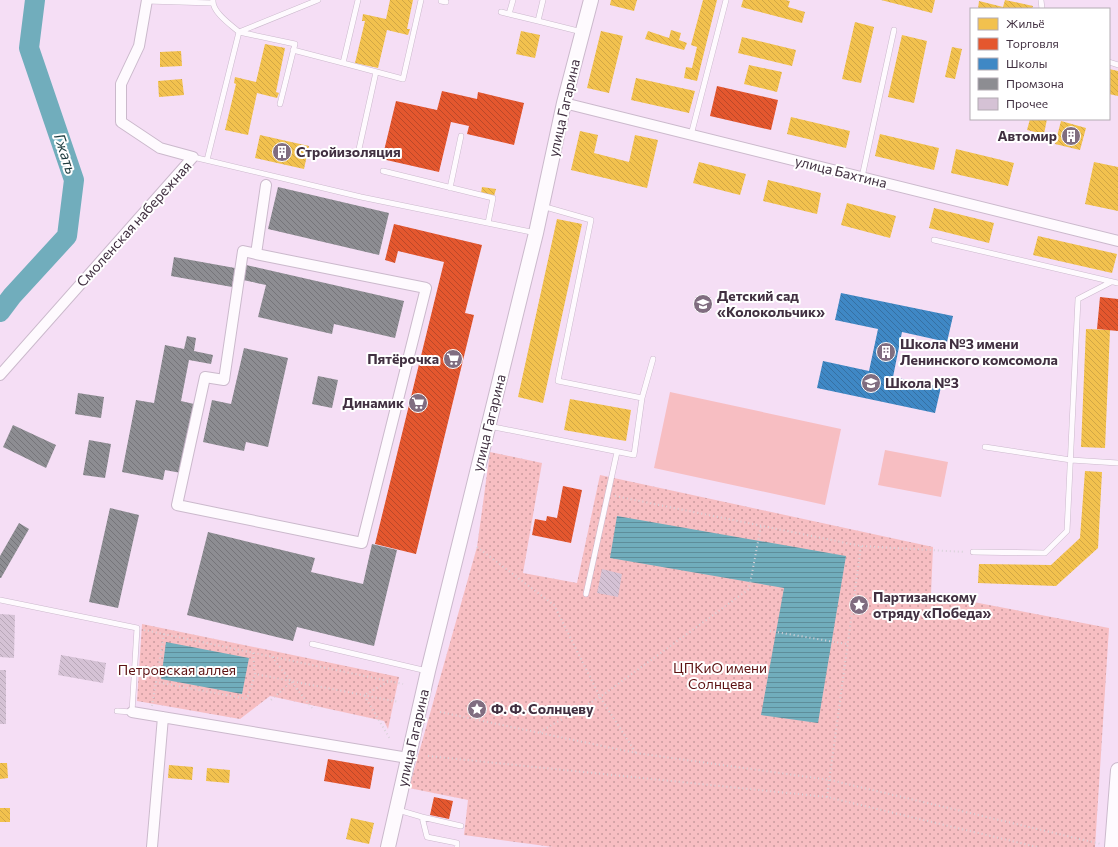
<svg xmlns="http://www.w3.org/2000/svg" width="1118" height="847" font-family="Commissioner,sans-serif">
<style>
.grass{fill:url(#grass-dots)}
.pitch{fill:#f7bec2}
.water{fill:url(#water-rules)}
.homes{fill:url(#homes-back-hatch)}
.shops{fill:url(#shops-back-hatch)}
.schools{fill:url(#schools-back-hatch)}
.industry{fill:url(#industry-back-hatch)}
.lines{fill:none;stroke-linecap:round;stroke-linejoin:round}
.river{stroke:#71adbc;stroke-width:20}
.building{fill:url(#building-back-hatch)}
.service-casing{stroke:#cbb9cc;stroke-width:6}
.minor-casing{stroke:#cbb9cc;stroke-width:12}
.secondary-casing{stroke:#cbb9cc;stroke-width:16}
.path{stroke:#d9d2d9;stroke-width:2;stroke-dasharray:1 3;stroke-linecap:butt}
.service{stroke:#fefafe;stroke-width:5}
.minor{stroke:#fefafe;stroke-width:10}
.secondary{stroke:#fefafe;stroke-width:14}
.labels{text-anchor:middle;stroke-width:4;stroke-linejoin:round;paint-order:stroke}
.street-label{font-size:14px;fill:#413041;stroke:#fff}
.poi-label{font-size:14px;font-weight:bold;fill:#413041;stroke:#fff;text-anchor:start}
.park-label{font-size:14px;fill:#5d1212;stroke:#fff}
.water-label{font-size:15px;font-style:italic;fill:#1f3d40;stroke:#fff}
</style>
<defs>
<pattern id="grass-dots" width="8" height="8" patternUnits="userSpaceOnUse"><rect width="8" height="8" fill="#f7bec2"/><path d="M2 2h.1M6 6h.1" fill="none" stroke="#ca9b9f" stroke-width="1.8" stroke-linecap="round"/></pattern>
<pattern id="water-rules" width="6" height="5" patternUnits="userSpaceOnUse"><rect width="6" height="5" fill="#71adbc"/><path d="M0 2.5h6" fill="none" stroke="#5e8d9a"/></pattern>
<pattern id="homes-back-hatch" width="6" height="6" patternUnits="userSpaceOnUse"><rect width="6" height="6" fill="#f2c14e"/><path d="M-1 5l2 2M0 0l6 6M5-1l2 2" fill="none" stroke="#d1a645"/></pattern>
<pattern id="shops-back-hatch" width="6" height="6" patternUnits="userSpaceOnUse"><rect width="6" height="6" fill="#e4572e"/><path d="M-1 5l2 2M0 0l6 6M5-1l2 2" fill="none" stroke="#ba4829"/></pattern>
<pattern id="schools-back-hatch" width="6" height="6" patternUnits="userSpaceOnUse"><rect width="6" height="6" fill="#3f88c5"/><path d="M-1 5l2 2M0 0l6 6M5-1l2 2" fill="none" stroke="#3670a2"/></pattern>
<pattern id="industry-back-hatch" width="6" height="6" patternUnits="userSpaceOnUse"><rect width="6" height="6" fill="#8d8d92"/><path d="M-1 5l2 2M0 0l6 6M5-1l2 2" fill="none" stroke="#757479"/></pattern>
<pattern id="building-back-hatch" width="6" height="6" patternUnits="userSpaceOnUse"><rect width="6" height="6" fill="#d5c2d5"/><path d="M-1 5l2 2M0 0l6 6M5-1l2 2" fill="none" stroke="#b8a7b8"/></pattern>
</defs>
<rect width="100%" height="100%" fill="#f5def5"/>
<!-- grass -->
<path class="grass" d="M490,452l52,11 -19,110 54,10 23,-108 333,72 -2,47 178,34 -14,219h-542l-89,-12 4,-35 -59,-12 68,-241z
M142,624l257,53 -11,52 -4,-8 -114,-25 -30,23 -103,-18z"/>
<!-- pitch -->
<path class="pitch" d="M670,392l171,37 -16,76 -171,-37z
M885,450l63,12 -7,35 -63,-12z"/>
<!-- water -->
<path class="water" d="M617,516l229,40 -28,167 -57,-8 23,-127 -174,-30z
M166,642l83,16 -7,36 -81,-15z"/>
<!-- homes -->
<path class="homes" d="M390,0h23l-6,29h3l-2,6 -21,-5 -9,38 -23,-5 10,-42h-3l1,-7 23,5z
M611,0h26l-3,11 -24,-6z
M703,0h14l-20,81 -13,-3 2,-11 6,1 5,-21 -6,-2z
M743,0h42l5,1 -2,6 17,5 -3,11 -61,-16z
M881,0h54l-3,13z
M1005,0l28,6 -1,3h-54l1,-8 24,6z
M855,22l19,5 -13,56 -19,-4z
M671,30l10,3 -2,7 8,3 -3,7 -39,-11 3,-8 21,7z
M521,31l19,4 -5,23 -19,-4z
M601,31l22,5 -14,57 -22,-5z
M902,35l25,6 -13,62 -26,-6z
M742,37l54,13 -4,16 -54,-13z
M265,44l20,4 -9,44 3,1 -2,5 -20,-5 -9,42 -23,-5 11,-46 -2,-1 1,-6 21,5z
M952,47l10,2 -7,30 -10,-2z
M181,51l1,15 -22,1v-15z
M749,65l33,7 -5,20 -33,-8z
M1109,69l9,2v25l-9,-2z
M636,78l59,13 -6,22 -58,-13z
M182,79l2,16 -25,2 -1,-16z
M791,117l59,14 -4,17 -59,-14z
M1030,119h17l-3,15 -17,-4z
M1061,121l25,7 -6,22 -25,-6z
M580,131l18,4 -4,18 35,9 6,-27 23,5 -11,48 -76,-18z
M880,134l59,14 -5,22 -59,-14z
M260,135l49,11 -5,23 -49,-11z
M956,149l58,14 -6,23 -57,-13z
M699,162l47,12 -6,21 -47,-12z
M1094,162l24,5v44l-33,-7z
M768,180l53,13 -4,21 -54,-13z
M482,187l14,2 -2,7 -13,-3z
M847,203l49,13 -6,22 -49,-13z
M934,208l60,15 -5,20 -60,-15z
M557,219l25,5 -39,179 -25,-6z
M1038,236l79,18 -5,19 -79,-18z
M1086,329l24,1 -5,118 -24,-1z
M570,399l61,11 -5,31 -62,-11z
M1085,471l17,1 -4,76 -42,38 -78,-3 1,-19 72,1 29,-27z
M0,763h7l1,15 -8,1z
M169,765l24,2 -1,13 -24,-2z
M207,768l23,2 -1,13 -23,-2z
M0,808h10v14h-10z
M351,818l23,5 -5,21 -23,-5z"/>
<!-- shops -->
<path class="shops" d="M717,86l61,14 -7,30 -61,-14z
M442,91l35,8 1,-7 46,11 -10,42 -47,-11 2,-8 -18,-4 -12,50 -57,-13 14,-58 41,9z
M394,224l88,21 -17,68 9,2 -58,239 -41,-10 69,-282 -46,-11 -3,12 -10,-3z
M1100,297l18,2v32l-21,-2z
M563,486l19,4 -11,53 -39,-8 3,-16 11,2 1,-5 10,2z
M328,759l46,8 -4,22 -46,-8z
M434,797l19,4 -4,18 -19,-4z"/>
<!-- schools -->
<path class="schools" d="M841,293l112,23 -6,26 -45,-10 -9,45 48,10 -6,26 -118,-25 6,-27 46,10 9,-42 -43,-9z"/>
<!-- industry -->
<path class="industry" d="M278,187l111,26 -10,42 -111,-26z
M174,257l61,11 -3,19 -61,-11z
M246,265l158,36 -9,37 -61,-14 -2,10 -74,-17 8,-32 -23,-5z
M187,336l9,2 -2,13 19,4 -2,9 -22,-4 -8,41 13,3 -13,69 -16,-3 -2,10 -41,-8 14,-72 18,3 11,-58 19,4z
M244,348l44,10 -20,89 -22,-5 -2,9 -41,-9 9,-42 19,4z
M318,376l20,4 -6,28 -20,-4z
M78,393l26,4 -3,21 -26,-4z
M13,425l43,20 -10,23 -43,-21z
M89,440l22,4 -6,34 -22,-3z
M110,508l29,7 -21,93 -29,-6z
M19,523l10,6 -28,49h-1v-22z
M208,532l107,26 -4,14 52,12 9,-40 25,6 -23,96 -77,-19 -4,14 -106,-26z"/>
<g class="lines">
<!-- river -->
<path class="river" d="M0,312l12,-16 55,-60 7,-56 -45,-132 6,-48"/>
</g>
<!-- building -->
<path class="building" d="M602,569l20,5 -4,23 -21,-4z
M0,614l15,1 -1,43 -14,-1z
M61,655l45,8 -3,20 -45,-8z
M0,670h6v54h-6z"/>
<g class="lines">
<!-- service casing -->
<g class="service-casing">
<path id="service" d="M358,0l-15,63 60,16 18,-79
M441,0v1l5,1
M513,0l-4,14 29,7
M543,0l-5,21 44,11
M1041,0l1,9
M147,1l65,2
M501,12l8,2
M239,32l56,12 -15,60
M239,32l79,-32
M293,50l50,13
M1109,62l9,3
M691,135l35,-135
M359,149l17,-77
M193,157l168,40 175,36
M207,160l32,-128c-8,-7 -27,-20 -26,-32
M383,171l110,27 -5,25
M862,177l32,-147
M450,188l11,-52
M934,240l184,43
M642,398l11,-39
M489,426l145,29 8,-57 -84,-17 33,-161 -49,-14
M985,447l86,13 47,3
M973,552l72,1 22,-22 11,-232 33,-17
M586,594l31,-142
M0,600l137,28 -5,84 -15,-1
M312,644l115,27
M398,810l24,7 5,20 30,6v4
M422,817l39,9"/>
</g>
<!-- minor casing -->
<g class="minor-casing">
<path id="minor" d="M564,103l554,138
M256,254l-13,-3 -19,129 -19,-3 -28,128 185,38 64,-255 -170,-34 10,-69
M0,375l193,-218 -33,-9 -39,-26v-38l18,-38 8,-46
M132,712l276,46
M152,847l11,-130"/>
</g>
<!-- secondary casing -->
<g class="secondary-casing">
<path id="secondary" d="M388,847l40,-176 108,-438 28,-130 27,-103
M1112,847l6,-77"/>
</g>
<!-- path -->
<path class="path" d="M615,496l246,50 104,6
M477,547l77,58 46,92 36,56
M144,630l259,54
M770,631l77,13
M164,634l-8,48 91,17 8,-24
M253,653l2,21 144,28
M272,657l40,51
M388,682l-24,13 26,44
M271,700l20,-18
M152,706l4,-24
M440,712l196,41 194,27 271,64
M540,732l60,-35 149,-108 12,-63
M428,756l399,41 210,50
M827,797l34,-251"/>
<!-- service -->
<use href="#service" class="service"/>
<!-- minor -->
<use href="#minor" class="minor"/>
<!-- secondary -->
<use href="#secondary" class="secondary"/>
</g>
<!-- icons -->
<defs>
<g id="building-disc" transform="scale(1)"><circle r="9.5" fill="#806d80" stroke="#fff"/><path d="M-4-6H4V6H1V3H-1V6H-4ZM-2.5-4.3h1.7v1.8h-1.7ZM.8-4.3h1.7v1.8H.8ZM-2.5-1h1.7V.8h-1.7ZM.8-1h1.7V.8H.8Z" fill="#fff"/></g>
<g id="school-disc" transform="scale(1)"><circle r="9.5" fill="#806d80" stroke="#fff"/><path d="M0-5L7-2L0 1L-7-2ZM-4 1L0 2.5L4 1V4Q0 6-4 4Z" fill="#fff"/></g>
<g id="supermarket-disc" transform="scale(1)"><circle r="9.5" fill="#806d80" stroke="#fff"/><path d="M-6-5.5h2.5l.6 2H6L4.5 2H-2.5L-4.4-4H-6ZM-1.5 3.2a1.3 1.3 0 1 0 .1 0ZM3 3.2a1.3 1.3 0 1 0 .1 0Z" fill="#fff"/></g>
<g id="sight-disc" transform="scale(1)"><circle r="9.5" fill="#806d80" stroke="#fff"/><path d="M0-6L1.8-2.2L6-1.7L2.9 1.2L3.7 5.4L0 3.3L-3.7 5.4L-2.9 1.2L-6-1.7L-1.8-2.2Z" fill="#fff"/></g>
</defs>
<g fill-rule="evenodd">
<use href="#building-disc" x="1071" y="136"/>
<use href="#building-disc" x="282" y="152"/>
<use href="#school-disc" x="703" y="304"/>
<use href="#building-disc" x="886" y="352"/>
<use href="#supermarket-disc" x="453" y="359"/>
<use href="#school-disc" x="871" y="383"/>
<use href="#supermarket-disc" x="418" y="403"/>
<use href="#sight-disc" x="859" y="605"/>
<use href="#sight-disc" x="477" y="709"/>
</g>
<g class="labels">
<!-- street labels -->
<g class="street-label">
<text transform="translate(564 108) rotate(-77)" y="5">улица Гагарина</text>
<text transform="translate(841 172) rotate(14)" y="5">улица Бахтина</text>
<text transform="translate(134 224) rotate(-48)" y="5">Смоленская набережная</text>
<text transform="translate(489 423) rotate(-76)" y="5">улица Гагарина</text>
<text transform="translate(413 738) rotate(-77)" y="5">улица Гагарина</text>
</g>
<!-- poi labels -->
<g class="poi-label">
<text x="1057" y="141" text-anchor="end">Автомир</text>
<text x="296" y="157">Стройизоляция</text>
<text x="717" y="301">Детский сад<tspan x="717" dy="16">«Колокольчик»</tspan></text>
<text x="900" y="349">Школа №3 имени<tspan x="900" dy="16">Ленинского комсомола</tspan></text>
<text x="439" y="364" text-anchor="end">Пятёрочка</text>
<text x="885" y="388">Школа №3</text>
<text x="404" y="408" text-anchor="end">Динамик</text>
<text x="873" y="602">Партизанскому<tspan x="873" dy="16">отряду «Победа»</tspan></text>
<text x="491" y="714">Ф. Ф. Солнцеву</text>
</g>
<!-- park labels -->
<g class="park-label">
<text x="720" y="673">ЦПКиО имени<tspan x="720" dy="16">Солнцева</tspan></text>
<text x="177" y="675">Петровская аллея</text>
</g>
<!-- water labels -->
<g class="water-label">
<text transform="translate(65 154) rotate(72)" y="5">Гжать</text>
</g>
</g>
<!-- legend -->
<rect x="970" y="8" width="140" height="112" fill="#ffffff" stroke="#b3acb3"/>
<rect x="978" y="18" width="20" height="12" fill="#f2c14e" stroke="#b3acb3"/>
<text x="1006" y="28" font-size="12" fill="#413041">Жильё</text>
<rect x="978" y="38" width="20" height="12" fill="#e4572e" stroke="#b3acb3"/>
<text x="1006" y="48" font-size="12" fill="#413041">Торговля</text>
<rect x="978" y="58" width="20" height="12" fill="#3f88c5" stroke="#b3acb3"/>
<text x="1006" y="68" font-size="12" fill="#413041">Школы</text>
<rect x="978" y="78" width="20" height="12" fill="#8d8d92" stroke="#b3acb3"/>
<text x="1006" y="88" font-size="12" fill="#413041">Промзона</text>
<rect x="978" y="98" width="20" height="12" fill="#d5c2d5" stroke="#b3acb3"/>
<text x="1006" y="108" font-size="12" fill="#413041">Прочее</text>
</svg>
